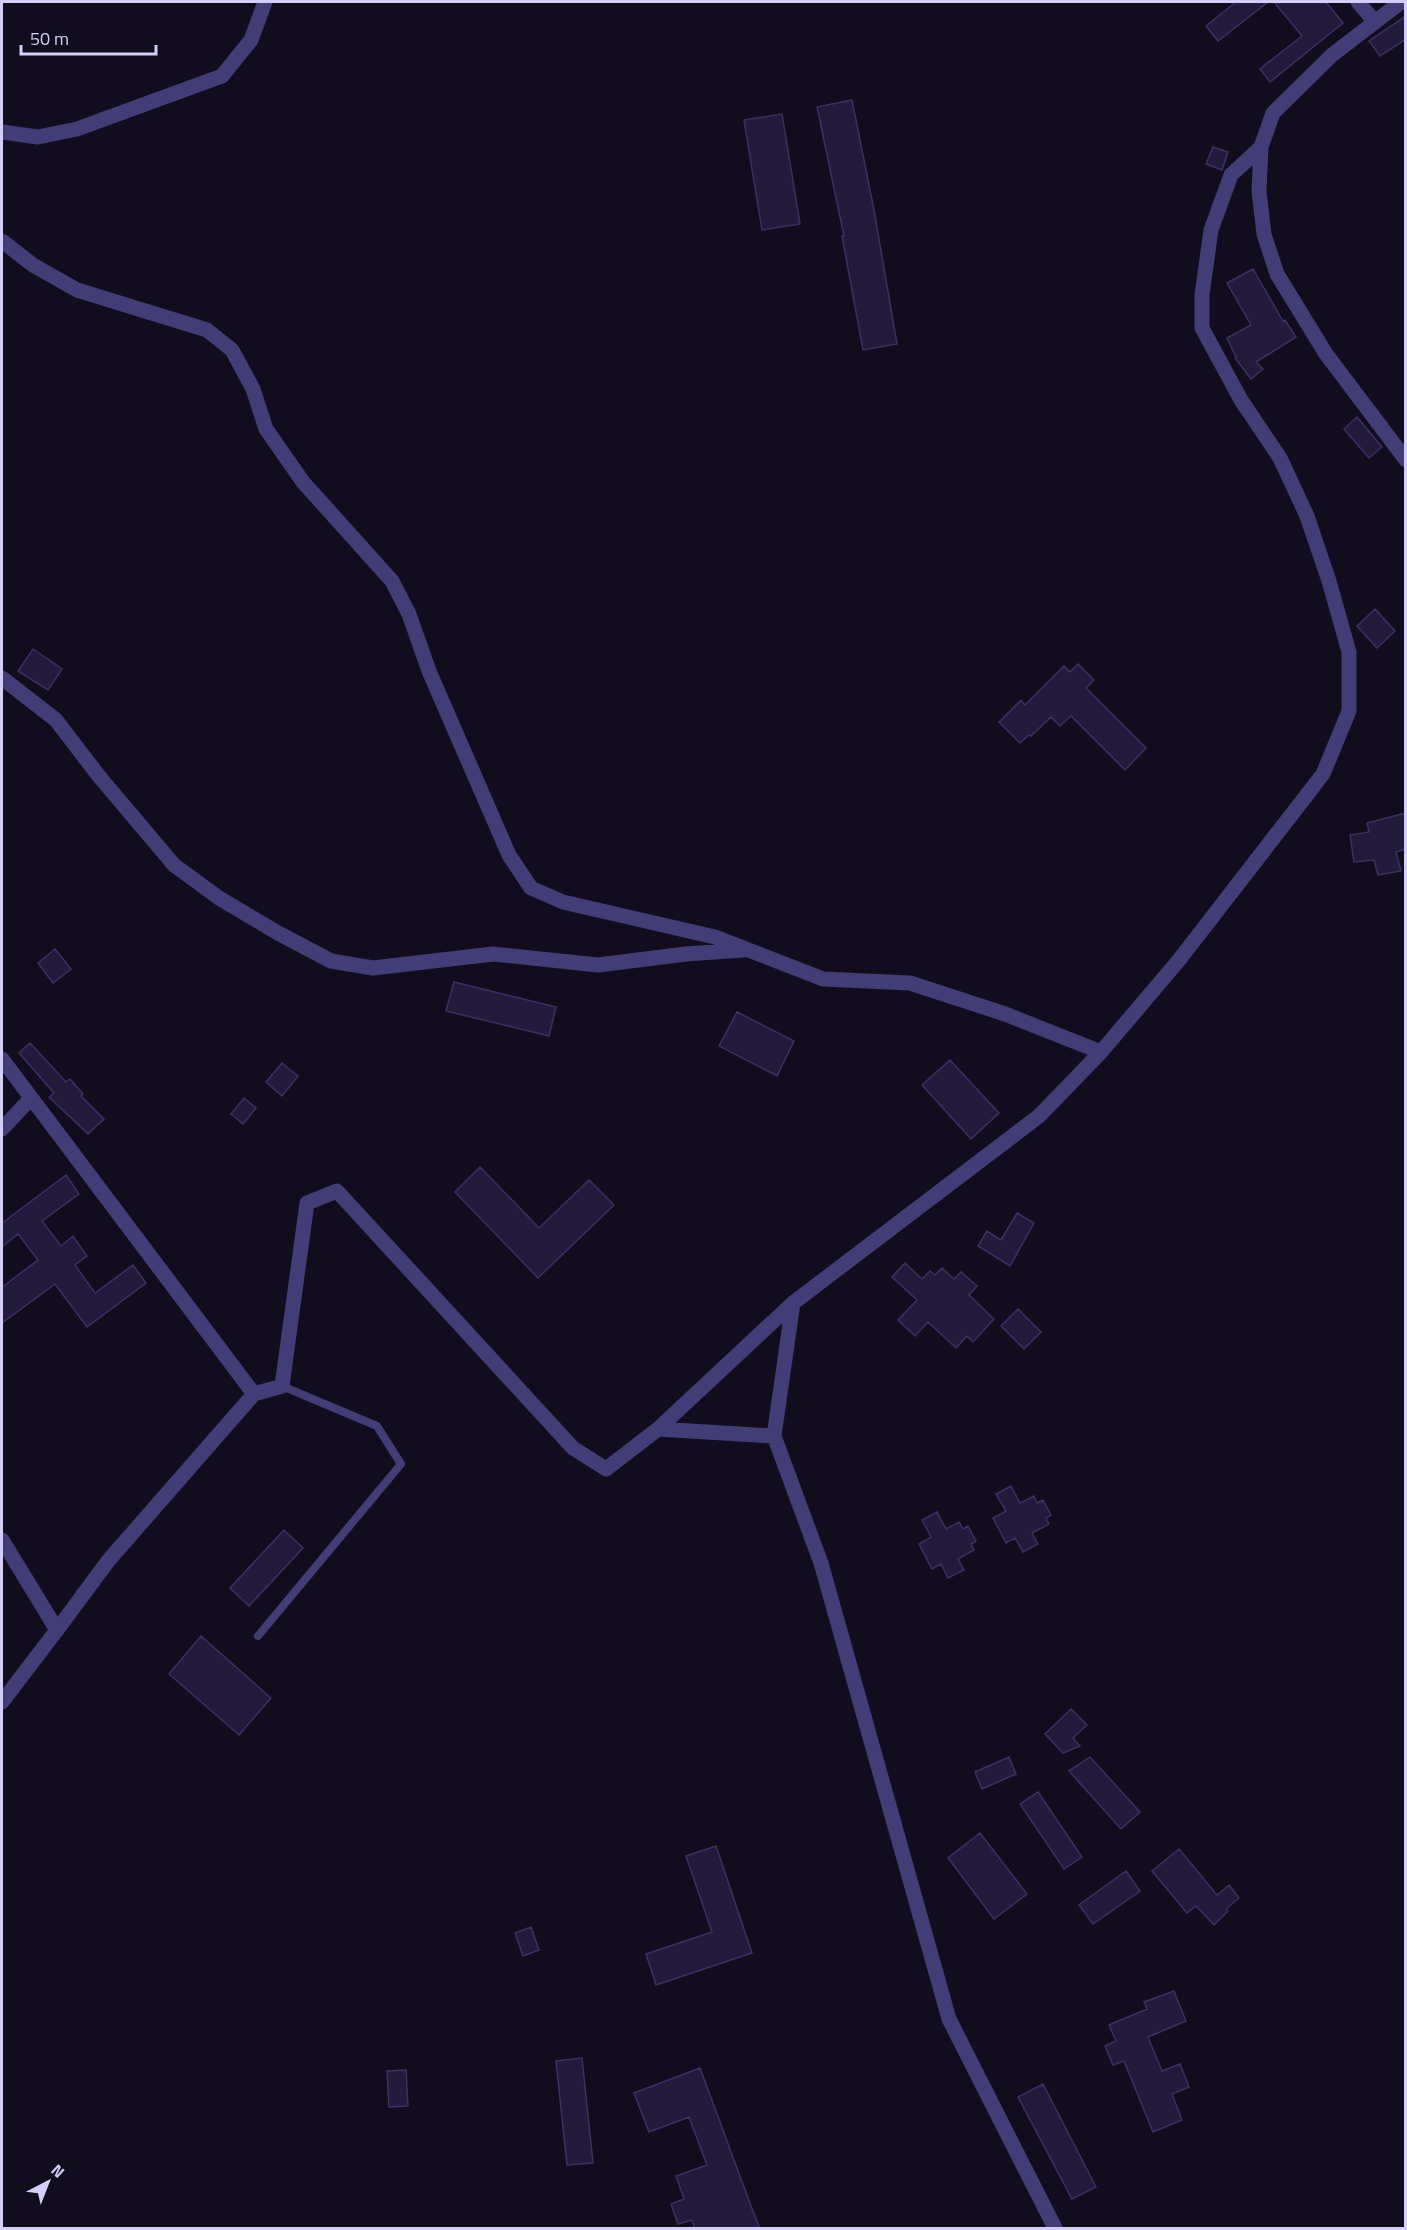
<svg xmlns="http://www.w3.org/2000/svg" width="1407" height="2230" font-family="'Titillium Web',sans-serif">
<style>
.building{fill:#231b3b;stroke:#3d3065;stroke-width:1.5}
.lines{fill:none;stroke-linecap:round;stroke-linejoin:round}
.service{stroke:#423d76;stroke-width:8}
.minor{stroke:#423d76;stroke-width:15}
</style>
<rect width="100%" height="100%" fill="#110d1c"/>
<!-- building -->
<path class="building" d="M1236,2h32l-50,39 -12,-15z
M1274,2h52l17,21 -73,59 -10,-13 42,-33z
M1406,16v23l-26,17 -11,-15z
M852,100l22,110 23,134 -34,6 -21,-114h2l-27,-129z
M782,114l18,110 -38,6 -18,-110z
M1213,147l15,5 -6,18 -16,-6z
M1253,269l30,52 2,-1 11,17 -40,25 7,7 -12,10 -16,-21 1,-1 -9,-19 24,-13 -24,-42z
M1357,417l25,30 -13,11 -25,-29z
M1375,609l20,22 -18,17 -20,-22z
M33,649l29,20 -14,21 -30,-19z
M1078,664l16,16 -8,8 60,60 -21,22 -54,-54 -11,10 -9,-9 -20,19 -2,-1 -9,8 -21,-21 22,-22 4,5 39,-39 6,6z
M1406,813v36l-10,3 5,19 -23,4 -4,-15 -20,2 -4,-27 19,-3 -2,-9z
M55,949l16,20 -18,14 -15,-20z
M454,982l102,25 -7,29 -103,-25z
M737,1012l57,29 -17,35 -58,-30z
M30,1043l36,39 4,-3 13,15 -2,2 23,23 -16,15 -39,-37 5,-4 -35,-40z
M950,1060l49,53 -28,26 -49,-54z
M282,1063l16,13 -16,20 -16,-14z
M244,1098l12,10 -13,16 -12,-10z
M480,1167l59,61 50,-48 25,25 -76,73 -83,-86z
M66,1175l13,19 -37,27 19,25 12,-10 14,20 -12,9 20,28 38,-28 13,18 -59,44 -32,-43 -53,39v-36l36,-27 -20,-26 -16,13v-24z
M1017,1213l17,10 -24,43 -32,-20 9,-15 14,9z
M905,1263l17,16 8,-8 5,4 7,-7 12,11 7,-7 16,14 -8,9 25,24 -21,23 -6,-6 -11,12 -28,-26 -13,14 -17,-16 19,-20 -25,-23z
M1018,1309l23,23 -17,17 -23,-23z
M1011,1486l9,17 14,-7 3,7 6,-3 8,15 -5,3 3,6 -17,9 6,11 -15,8 -8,-14 -9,5 -13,-25 13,-7 -10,-17z
M937,1512l9,17 13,-7 4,7 5,-3 8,15 -5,3 3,6 -16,9 6,11 -16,8 -7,-14 -9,5 -13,-25 12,-7 -9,-17z
M284,1530l19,18 -54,58 -19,-18z
M201,1636l70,62 -32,37 -70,-61z
M1071,1709l16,16 -14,13 7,8 -17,7 -18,-19z
M1009,1757l7,17 -34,15 -7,-17z
M1090,1757l50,55 -19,17 -52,-58z
M1038,1792l44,65 -18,12 -44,-65z
M980,1833l47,61 -33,25 -46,-61z
M716,1846l36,107 -96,32 -10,-31 66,-22 -26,-76z
M1179,1849l38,46 12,-10 10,13 -13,11 2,2 -14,14 -18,-19 -9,7 -35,-42z
M1126,1871l14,20 -47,33 -14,-19z
M531,1927l8,23 -16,6 -8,-23z
M1174,1991l12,30 -38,16 14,34 18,-7 9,23 -17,7 10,26 -29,12 -29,-71 -11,4 -8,-19 11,-5 -7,-16 38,-16 -3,-7z
M582,2058l11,105 -26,2 -11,-104z
M700,2068l51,138 9,23h-65l-3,-9 -14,4 -7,-20 13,-5 -8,-23 31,-11 -18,-48 -40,15 -15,-39z
M406,2070l2,36 -19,1 -2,-36z
M1043,2084l53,103 -24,12 -54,-102z"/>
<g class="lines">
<!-- service -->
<path class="service" d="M258,1636l143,-172 -24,-38 -95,-40"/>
<!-- minor -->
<path class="minor" d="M1358,2l17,20 26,-20
M1375,22l-43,33 -59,58 -12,34 -2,44 5,43 13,40 49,80 80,106
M2,132l36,5 39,-8 145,-53 29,-36 14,-38
M2,241l31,24 44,25 130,40 25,20 21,39 13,40 37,53 89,99 17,33 20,57 80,184 22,33 32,14 152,35 108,42 87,4 95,31 96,38
M2,678l54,42 42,55 76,90 45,33 59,35 53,28 42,7 120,-14 105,11 88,-11 57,-4
M2,1059l252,335 28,-8 25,-183 30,-12 236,257 33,21 52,-40 116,7
M2,1129l29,-31
M793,1303l-19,133 47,127 128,456 106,209
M658,1429l135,-126 246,-187 62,-64 78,-92 144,-186 26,-63v-59l-20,-71 -22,-65 -27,-58 -39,-58 -39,-72v-33l9,-65 20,-55 30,-28
M2,1540l55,90
M2,1702l55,-72 51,-69 146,-167"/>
</g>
<!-- border -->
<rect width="1407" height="2230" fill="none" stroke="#d5cefa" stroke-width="6"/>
<!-- north arrow -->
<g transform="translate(48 2182) rotate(42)" stroke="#110d1c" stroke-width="4.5" paint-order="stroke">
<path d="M0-4.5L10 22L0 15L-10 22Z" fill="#d5cefa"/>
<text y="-9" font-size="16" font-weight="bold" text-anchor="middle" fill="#d5cefa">N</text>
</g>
<!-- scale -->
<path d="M21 45v9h135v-9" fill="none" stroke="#d5cefa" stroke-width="3"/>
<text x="30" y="45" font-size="18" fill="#d5cefa" stroke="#110d1c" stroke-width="4.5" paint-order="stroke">50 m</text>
</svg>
